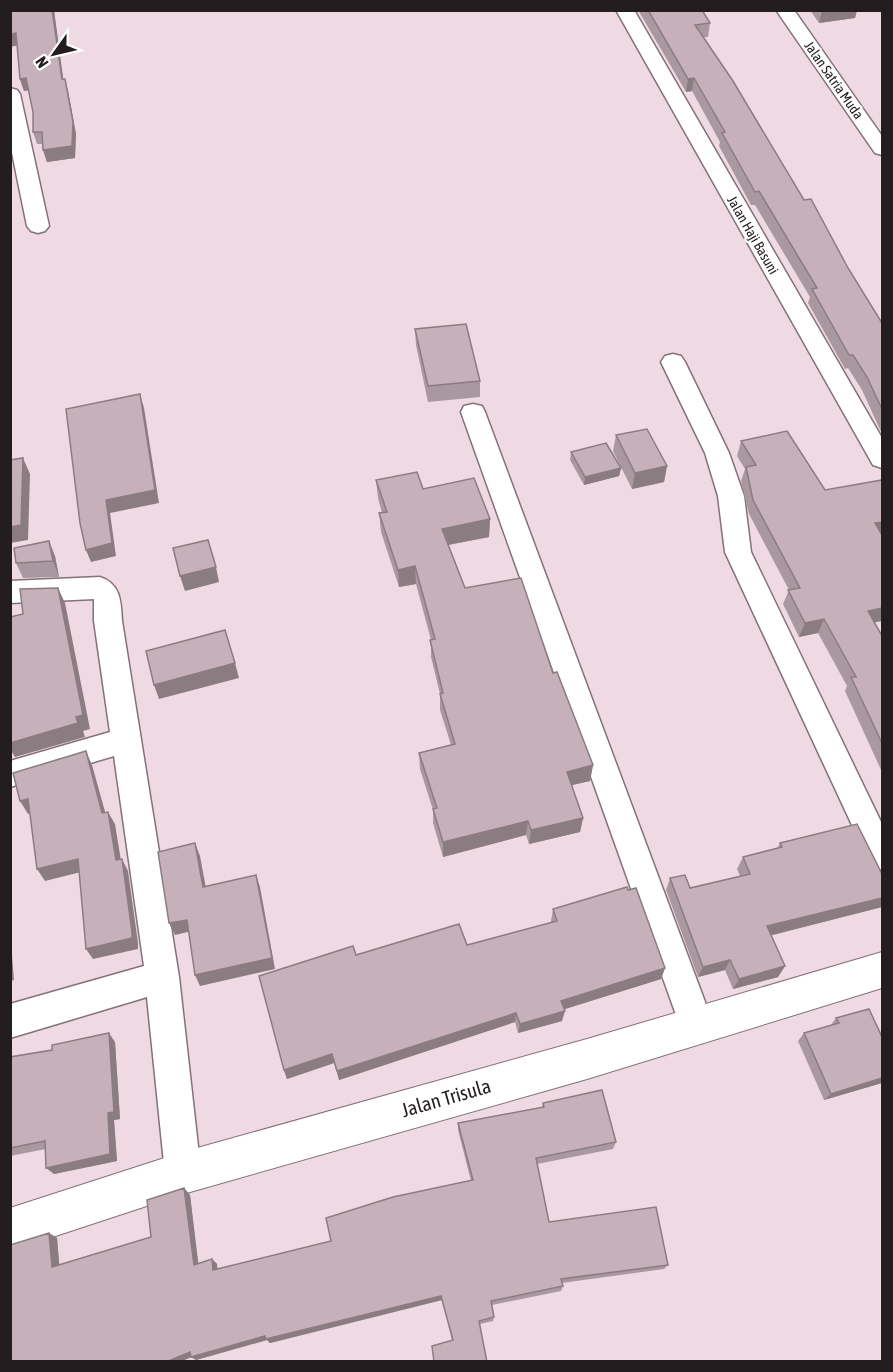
<svg xmlns="http://www.w3.org/2000/svg" width="893" height="1372" font-family="'Asap Condensed',sans-serif">
<style>
.lines{fill:none;stroke-linecap:round;stroke-linejoin:round}
.minor-casing{stroke:#847179;stroke-width:3}
.tertiary-casing{stroke:#847179;stroke-width:2}
.minor{fill:#fff;fill-rule:evenodd}
.tertiary{fill:#fff;fill-rule:evenodd}
.wall{fill:#aa98a0}
.shaded-wall{fill:#8b7c82}
.building{fill:#c6b1ba;stroke:#8b7c82;stroke-width:1.5}
.labels{text-anchor:middle;stroke-width:4.5;stroke-linejoin:round;paint-order:stroke}
.far-street-label{font-size:14px;fill:#241d20;stroke:#fff}
.near-street-label{font-size:20px;fill:#241d20;stroke:#fff}
</style>
<rect width="100%" height="100%" fill="#efdae3"/>
<g class="lines">
<!-- minor casing -->
<g class="minor-casing">
<path id="minor" d="M616,10h18l248,428v30l-9,-3z
M776,10h18l88,126v19l-7,-2z
M10,88l7,2 3,4 29,132 -4,5 -7,2 -7,-2 -4,-5 -17,-83z
M673,354l8,2 4,6 44,91 15,43 7,56 131,272v46l-11,-4 -146,-314 -7,-56 -13,-43 -44,-91 4,-6z
M473,404l9,2 3,6 229,614 -5,12 -12,5 -12,-5 -5,-12 -219,-614 3,-6z
M100,577c21,7 21,25 22,44l57,356 22,196 -5,13 -13,5 -13,-5 -5,-13 -18,-176 -137,41v-34l134,-38 -30,-210 -104,31v-26l100,-29 -16,-111v-22l-84,4v-22z"/>
</g>
<!-- tertiary casing -->
<g class="tertiary-casing">
<path id="tertiary" d="M882,952v36l-295,91 -404,115 -173,57v-43l173,-56 404,-113z"/>
</g>
<!-- minor -->
<use href="#minor" class="minor"/>
<!-- tertiary -->
<use href="#tertiary" class="tertiary"/>
</g>
<!-- wall -->
<path class="wall" d="M54,10l9,69 5,12 8,43 -1,24 -28,4 -4,-12v-6h-6l-4,-12v-20l-4,-22 -5,1 -4,-12 -3,-33z
M638,10h64l8,13 -2,14h-4l100,163 44,68 34,55v111l-20,-44 -14,-22 -3,1 -37,-66 2,-6 -55,-92h-4l-32,-59 1,-4 -28,-51 -6,1z
M810,10h47l-2,8 -36,5z
M415,329l65,52v16l-52,5 -12,-57z
M616,435l51,31 -3,16 -32,7 -19,-38z
M741,441l134,181 7,14v136l-37,-81 2,-5 -29,-53 -19,4 -16,-33 6,-14 -40,-76 -8,-33 4,-12 -8,-13z
M571,452l50,16 -2,8 -35,9 -14,-25z
M376,480l47,9 67,30 -1,18 -41,8 17,43 88,85 40,92 -3,16 -18,4 11,33 -3,14 -51,12 -3,-9 -83,22 -10,-34v-13l-13,-41 -1,-16 32,-8 -11,-35v-16l-9,-37v-17l-15,-56 -17,3 -18,-55 -2,-19h3l-4,-15z
M55,556l4,21 -36,1 -7,-15z
M780,843l102,31v33l-111,28 14,31 -7,11 -45,12 -8,-19 -27,7 -32,-87 4,-12 20,10 50,-12 -3,-7 6,-12 34,-8z
M553,909l112,59 -4,11 -97,30 -2,12 -44,12 -3,-11 -176,58 -5,-17 -47,16 -3,-9 72,-115 111,-10 84,-23v-1z
M836,1018l46,65 -58,17 -26,-59 6,-8 27,-8z
M115,1042l5,77 -6,1 3,41 -63,13 -8,-25 -36,7v-99z
M543,1103l73,39 -3,7 -76,15 12,58 119,43 -4,4 -102,14 1,3 -2,5 -69,14 2,12 -1,4 -13,3 -28,16 -10,-40 -172,43 -3,-3 -71,20 -5,-3 -11,5h-170l39,-129 8,5 2,27 92,-28 33,-49 6,7 8,68 14,-4 5,5v5l114,-28 140,-60 -13,-51v-7l84,-16z"/>
<!-- shaded-wall -->
<path class="shaded-wall" d="M52,10h2l11,82 -3,-13z
M828,10h29l-2,8 -36,5 3,-12z
M16,33l4,12 -10,2v-13z
M26,78l4,12 -6,1 -4,-12z
M694,78l-2,13 -6,1 2,-13z
M65,79l3,12 8,43 -1,24 -28,4 -4,-12z
M140,394l4,14 15,95 -49,10 6,43 -25,6 -5,-12 20,-50z
M23,458l7,16 -2,66 -18,3v-16z
M667,466l-3,16 -32,7 3,-16z
M621,468l-2,8 -35,9 1,-8z
M490,519l-1,18 -47,9v-17z
M882,522v13l-7,-12z
M49,541l6,15 4,21 -6,-16z
M415,566l1,18 -17,3 -1,-17z
M216,567l3,15 -34,9 -5,-15z
M58,588l7,15 25,126 -7,2 2,6 -70,20 -5,-8v-6l66,-26z
M882,608v13l-20,4 6,-14z
M824,619l-6,14 -19,4 6,-14z
M235,663l4,15 -80,21 -5,-14z
M86,751l6,14 17,61 -7,-13z
M593,765l-3,16 -26,6 3,-15z
M28,799l7,13 -7,2 -8,-13z
M108,812l7,12 8,49 -7,-13z
M583,818l-3,14 -51,12 2,-14z
M528,821l-2,14 -83,22v-15z
M195,843l5,13 8,43 -5,-12z
M78,859l7,12 -40,10 -8,-12z
M122,859l6,12 10,72v6l-45,10 -7,-10z
M256,875l4,12 15,82 -75,17 -5,-11z
M882,898v9l-121,31 6,-12z
M187,920l5,11 -17,4 -6,-12z
M10,931l4,49 -4,1z
M730,960l-5,10 -27,7 5,-10z
M785,966l-7,11 -45,12 6,-10z
M665,968l-4,11 -102,32 2,-10z
M565,1011l-3,10 -44,12 2,-9z
M516,1013l-1,9 -176,58 -2,-9z
M109,1033l6,9 5,77 -6,1 3,41 -63,13 -8,-6z
M332,1054l2,9 -47,16 -3,-9z
M882,1078v5l-58,17 7,-6z
M184,1188l6,7 9,74 -5,-4z
M49,1233l8,5 3,34 -8,-5z
M212,1259l5,5 1,11 -5,-5z
M441,1296l1,4 -172,43 -3,-3 -71,20 -5,-3 74,-21z
M190,1352l6,3 -16,7h-14z"/>
<!-- building -->
<path class="building" d="M10,10h42l10,69h3l8,43 -1,24 -29,4 -1,-18h-9v-20l-7,-34 -6,1 -4,-46 -6,1z
M648,10h54l8,13 -15,2 38,56 71,119 7,-1 37,69 34,55v86l-15,-32 -14,-22h-4l-37,-66 5,-1 -58,-97 -4,1 -33,-59 3,-1 -31,-54 -6,1z
M466,324l14,57 -52,5 -13,-57z
M140,394l15,96 -49,10 6,43 -26,7 -6,-27 -14,-114z
M647,429l20,37 -32,7 -19,-38z
M787,431l38,59 57,-10v42l-7,1 7,12v73l-14,3 14,25v107l-31,-66h5l-32,-58 -19,4 -17,-33 12,-2 -47,-88 -7,-33 10,-2 -15,-24z
M606,443l15,25 -36,9 -14,-25z
M23,458l-2,67 -11,2v-67z
M417,472l6,17 51,-11 16,41 -48,10 23,59 56,-10 32,95 4,-1 36,93 -26,7 16,46 -52,12 -3,-9 -85,21 -10,-33 4,-1 -18,-55 36,-9 -15,-50 3,-1 -13,-53 5,-1 -20,-73 -17,4 -19,-57 8,-1 -11,-32z
M208,540l8,27 -36,9 -7,-28z
M49,541l4,20 -37,2 -2,-15z
M58,588l25,127 -7,2 2,6 -68,20v-126l13,-3 -3,-25z
M225,630l10,33 -81,22 -8,-34z
M86,751l16,62 6,-1 8,48 6,-1 10,73v6l-46,11 -8,-90 -41,10 -9,-70 -8,2 -7,-28z
M857,824l25,50v24l-115,28 18,40 -46,13 -9,-19 -27,7 -33,-89 15,-3 5,13 60,-14 -7,-17 39,-10 -2,-4z
M195,843l8,44 53,-12 16,83 -77,17 -8,-55 -18,3 -11,-71z
M627,887l1,3 8,-2 29,80 -104,33 4,10 -45,13 -4,-11 -179,58 -5,-17 -48,16 -25,-94 94,-30 3,9 103,-31 8,21 90,-24 -4,-12z
M869,1009l13,28v41l-51,16 -27,-61 35,-10 -3,-5z
M109,1033l5,79 -6,1 2,41 -64,14 -1,-27 -35,7v-91l42,-7v-5z
M602,1090l14,52 -80,16 13,64 107,-15 12,58 -107,14 2,7 -72,15 3,16 -15,4 8,41h-53l-2,-16 21,-6 -12,-44 -175,43 -1,-3 -74,21 -1,-5 -24,10h-156v-117l39,-12 3,34 99,-30 -4,-37 37,-12 10,77 18,-6 1,11 118,-29 -5,-23 67,-21 80,-17 -15,-57 86,-16 -1,-4z"/>
<g class="labels">
<!-- far-street labels -->
<g class="far-street-label">
<text transform="translate(834 80) rotate(55)" y="5">Jalan Satria Muda</text>
<text transform="translate(753 235) rotate(60)" y="5">Jalan Haji Basuni</text>
</g>
<!-- near-street labels -->
<g class="near-street-label">
<text transform="translate(446 1098) rotate(-16)" y="7">Jalan Trisula</text>
</g>
</g>
<!-- border -->
<rect width="893" height="1372" fill="none" stroke="#241d20" stroke-width="24"/>
<!-- north arrow -->
<g transform="translate(54 54) rotate(236)" stroke="#ffffff" stroke-width="4.5" paint-order="stroke">
<path d="M0-4.5L10 22L0 15L-10 22Z" fill="#241d20"/>
<text y="-9" font-size="16" font-weight="bold" text-anchor="middle" fill="#241d20">N</text>
</g>
</svg>
